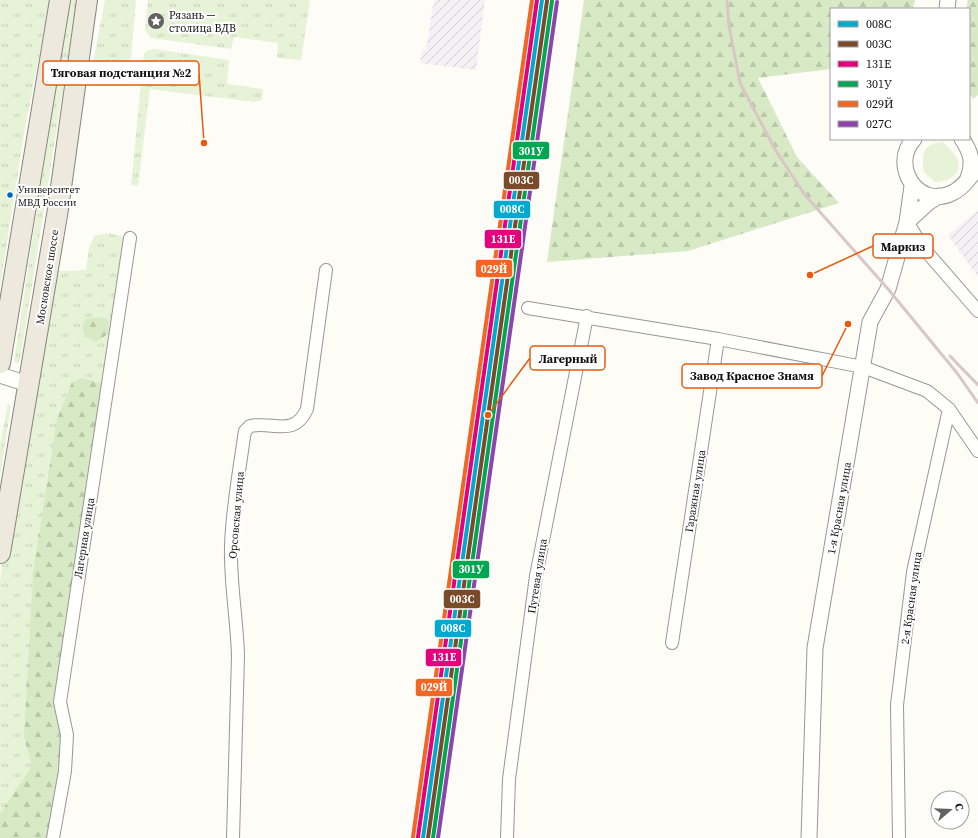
<svg xmlns="http://www.w3.org/2000/svg" width="978" height="838" font-family="'Source Serif 4',serif">
<style>
.industrial{fill:url(#industrial-furrows)}
.grass{fill:url(#grass-tufts)}
.forest{fill:url(#forest-firs)}
.park{fill:#e7f3d7}
.lines{fill:none;stroke-linecap:round;stroke-linejoin:round}
.minor-casing{stroke:#979795;stroke-width:14}
.tertiary-casing{stroke:#979795;stroke-width:17}
.primary-casing{stroke:#858482;stroke-width:22}
.minor{stroke:#fffffe;stroke-width:12}
.tertiary{stroke:#fffffe;stroke-width:15}
.primary{stroke:#ede9dc;stroke-width:20}
.rail{stroke:#d9c6c7;stroke-width:3}
.rail-1-casing{stroke:#fff;stroke-width:7}
.rail-2-casing{stroke:#fff;stroke-width:7}
.rail-3-casing{stroke:#fff;stroke-width:7}
.rail-4-casing{stroke:#fff;stroke-width:7}
.rail-5-casing{stroke:#fff;stroke-width:7}
.rail-6-casing{stroke:#fff;stroke-width:7}
.rail-1{stroke:#00a9ce;stroke-width:4}
.rail-2{stroke:#7a4b2a;stroke-width:4}
.rail-3{stroke:#e5007d;stroke-width:4}
.rail-4{stroke:#00a651;stroke-width:4}
.rail-5{stroke:#f26522;stroke-width:4}
.rail-6{stroke:#8e44ad;stroke-width:4}
.bus-dot{fill:#0065bd;stroke:#fff;stroke-width:1.5}
.labels{text-anchor:middle;stroke-width:4;stroke-linejoin:round;paint-order:stroke}
.bus-label{font-size:10px;fill:#111;stroke:#fff;text-anchor:start}
.poi-label{font-size:11px;fill:#111;stroke:#fff;text-anchor:start}
.street-label{font-size:11px;fill:#111;stroke:#fff}
.leader{fill:none;stroke:#e8590c;stroke-width:1.5}
.callout-dot{fill:#e8590c;stroke:#fff;stroke-width:1.5}
.callout{fill:#fff;stroke:#e8590c;stroke-width:1.5}
.callout-label{font-size:12px;text-anchor:middle;font-weight:bold;fill:#111}
.line-badge{stroke:#fff;stroke-width:1.5}
.badge-label{font-size:11px;text-anchor:middle;font-weight:bold;fill:#fff}
</style>
<defs>
<pattern id="industrial-furrows" width="10" height="10" patternUnits="userSpaceOnUse"><rect width="10" height="10" fill="#f5f0f3"/><path d="M-1 1l2-2M0 10L10 0M9 11l2-2" fill="none" stroke="#d1cdcf"/></pattern>
<pattern id="grass-tufts" width="24" height="20" patternUnits="userSpaceOnUse"><rect width="24" height="20" fill="#e7f3d7"/><path d="M3 7l-1-3M5 7V3M7 7l1-3M15 17l-1-3M17 17v-4M19 17l1-3" fill="none" stroke="#c5cfb8"/></pattern>
<pattern id="forest-firs" width="22" height="20" patternUnits="userSpaceOnUse"><rect width="22" height="20" fill="#d8eac5"/><path d="M5 1l3.5 6h-7zM16 11l3.5 6h-7z" fill="#b8c8a8"/></pattern>
</defs>
<rect width="100%" height="100%" fill="#fdfcf7"/>
<!-- industrial -->
<path class="industrial" d="M434,0h51l-9,70 -56,-7 2,-13h4z
M978,210v67l-30,-42z"/>
<!-- grass -->
<path class="grass" d="M0,0h50l-25,128 -25,159z
M69,0h8l-57,361 -3,3 -3,-3z
M105,0h31l-6,71 -4,6 -28,-3 -2,11 -7,-1z
M148,0h162l-9,60 -24,-2 1,-15 -44,-6 -3,12 -80,-11 -6,-8z
M154,49l75,11 -2,24 36,5 -1,11 -8,2 -104,-13 -12,97 -7,-1 13,-131 4,-4z
M108,233l22,5 -70,464 7,33 -67,103v-258l28,-196 21,-116 13,3 24,-1 3,-22 5,-12z
M8,404l3,2 -11,71v-33z"/>
<!-- forest -->
<path class="forest" d="M584,0h331l-2,9h-82v60l-73,9 39,79 42,46 -151,48 -141,11z
M968,0h10v95l-5,4 -4,-5v-85h-3z
M103,317l6,4 -1,13 -12,8 -11,-5 -3,-10 3,-8z
M82,378l26,7 -48,317 7,33 -14,103h-53v-24l32,-48 -8,-30 9,-163 24,-154 15,-37z"/>
<!-- park -->
<path class="park" d="M944,142c4,6 12,13 14,19 4,15 -12,21 -23,21l-11,-10c-3,-19 -1,-29 20,-30z"/>
<g class="lines">
<!-- minor casing -->
<g class="minor-casing">
<path id="minor" d="M907,222l18,28 53,61
M528,308l190,31 145,28 64,24 22,18 29,42
M672,643l46,-304
M53,838l12,-67 2,-36 -7,-33 70,-464
M233,838l5,-182c-1,-37 -8,-73 -7,-110 1,-36 8,-73 13,-109l1,-6 5,-5c23,-5 44,12 57,-17l19,-139
M507,838l2,-59 27,-203 51,-260
M899,838l-2,-133 16,-133 36,-163"/>
</g>
<!-- tertiary casing -->
<g class="tertiary-casing">
<path id="tertiary" d="M947,9l1,-9
M914,139c-24,25 3,71 38,54 11,-5 18,-16 26,-26
M962,139c9,13 12,24 6,39
M907,222l22,-20 10,-6
M0,375l28,9
M809,838l6,-190 55,-326 18,-33 19,-67 5,-36"/>
</g>
<!-- primary casing -->
<g class="primary-casing">
<path id="primary" d="M0,363l60,-363
M0,553l58,-344 29,-209"/>
</g>
<!-- minor -->
<use href="#minor" class="minor"/>
<!-- tertiary -->
<use href="#tertiary" class="tertiary"/>
<!-- primary -->
<use href="#primary" class="primary"/>
<!-- rail -->
<path class="rail" d="M727,0l2,26 11,57 36,68 29,44 83,94 69,84 21,30
M950,356l28,29"/>
<!-- rail-1 casing -->
<g class="rail-1-casing">
<path id="rail-1" d="M423,838l119,-838"/>
</g>
<!-- rail-2 casing -->
<g class="rail-2-casing">
<path id="rail-2" d="M428,838l119,-837"/>
</g>
<!-- rail-3 casing -->
<g class="rail-3-casing">
<path id="rail-3" d="M418,837l119,-837"/>
</g>
<!-- rail-4 casing -->
<g class="rail-4-casing">
<path id="rail-4" d="M433,838l119,-837"/>
</g>
<!-- rail-5 casing -->
<g class="rail-5-casing">
<path id="rail-5" d="M413,837l119,-837"/>
</g>
<!-- rail-6 casing -->
<g class="rail-6-casing">
<path id="rail-6" d="M438,838l119,-836"/>
</g>
<!-- rail-1 -->
<use href="#rail-1" class="rail-1"/>
<!-- rail-2 -->
<use href="#rail-2" class="rail-2"/>
<!-- rail-3 -->
<use href="#rail-3" class="rail-3"/>
<!-- rail-4 -->
<use href="#rail-4" class="rail-4"/>
<!-- rail-5 -->
<use href="#rail-5" class="rail-5"/>
<!-- rail-6 -->
<use href="#rail-6" class="rail-6"/>
</g>
<!-- icons -->
<defs>
<g id="sight-disc" transform="scale(0.9)"><circle r="9.5" fill="#646362" stroke="#fff"/><path d="M0-6L1.8-2.2L6-1.7L2.9 1.2L3.7 5.4L0 3.3L-3.7 5.4L-2.9 1.2L-6-1.7L-1.8-2.2Z" fill="#fff"/></g>
</defs>
<g fill-rule="evenodd">
<use href="#sight-disc" x="156" y="21"/>
</g>
<!-- markers -->
<circle class="bus-dot" cx="10" cy="195" r="3.5"/>
<g class="labels">
<!-- bus labels -->
<g class="bus-label">
<text x="18" y="193">Университет<tspan x="18" dy="13">МВД России</tspan></text>
</g>
<!-- poi labels -->
<g class="poi-label">
<text x="169" y="19">Рязань —<tspan x="169" dy="13">столица ВДВ</tspan></text>
</g>
<!-- street labels -->
<g class="street-label">
<text transform="translate(47 277) rotate(-81)" y="4">Московское шоссе</text>
<text transform="translate(695 491) rotate(-81)" y="4">Гаражная улица</text>
<text transform="translate(839 508) rotate(-80)" y="4">1-я Красная улица</text>
<text transform="translate(236 515) rotate(-85)" y="4">Орсовская улица</text>
<text transform="translate(84 538) rotate(-81)" y="4">Лагерная улица</text>
<text transform="translate(537 576) rotate(-81)" y="4">Путевая улица</text>
<text transform="translate(911 598) rotate(-82)" y="4">2-я Красная улица</text>
</g>
</g>
<!-- callouts -->
<path class="leader" d="M204 143L199 73M810 275L873 246M488 415L530 358M848 324L822 376"/>
<g class="callout-dot">
<circle cx="204" cy="143" r="4"/>
<circle cx="810" cy="275" r="4"/>
<circle cx="488" cy="415" r="4"/>
<circle cx="848" cy="324" r="4"/>
</g>
<g class="callout">
<rect x="43" y="61" width="156" height="24" rx="4"/>
<rect x="873" y="234" width="60" height="24" rx="4"/>
<rect x="530" y="346" width="75" height="24" rx="4"/>
<rect x="682" y="364" width="140" height="24" rx="4"/>
</g>
<g class="callout-label">
<text x="121" y="77">Тяговая подстанция №2</text>
<text x="903" y="251">Маркиз</text>
<text x="568" y="363">Лагерный</text>
<text x="752" y="380">Завод Красное Знамя</text>
</g>
<g class="line-badge">
<rect x="512" y="141" width="38" height="19" rx="4" fill="#00a651"/>
<rect x="503" y="171" width="37" height="19" rx="4" fill="#7a4b2a"/>
<rect x="493" y="200" width="38" height="19" rx="4" fill="#00a9ce"/>
<rect x="484" y="229" width="38" height="20" rx="4" fill="#e5007d"/>
<rect x="475" y="259" width="38" height="19" rx="4" fill="#f26522"/>
<rect x="452" y="560" width="38" height="19" rx="4" fill="#00a651"/>
<rect x="443" y="589" width="38" height="20" rx="4" fill="#7a4b2a"/>
<rect x="434" y="619" width="38" height="19" rx="4" fill="#00a9ce"/>
<rect x="425" y="648" width="37" height="19" rx="4" fill="#e5007d"/>
<rect x="415" y="678" width="38" height="19" rx="4" fill="#f26522"/>
</g>
<g class="badge-label">
<text x="531" y="155">301У</text>
<text x="521" y="184">003С</text>
<text x="512" y="213">008С</text>
<text x="503" y="243">131Е</text>
<text x="494" y="273">029Й</text>
<text x="471" y="573">301У</text>
<text x="462" y="603">003С</text>
<text x="453" y="632">008С</text>
<text x="444" y="661">131Е</text>
<text x="434" y="691">029Й</text>
</g>
<!-- legend -->
<rect x="830" y="8" width="140" height="132" fill="#ffffff" stroke="#a0a0a0"/>
<rect x="838" y="21" width="20" height="6" fill="#00a9ce" stroke="#a0a0a0"/>
<text x="866" y="28" font-size="12" fill="#111111">008С</text>
<rect x="838" y="41" width="20" height="6" fill="#7a4b2a" stroke="#a0a0a0"/>
<text x="866" y="48" font-size="12" fill="#111111">003С</text>
<rect x="838" y="61" width="20" height="6" fill="#e5007d" stroke="#a0a0a0"/>
<text x="866" y="68" font-size="12" fill="#111111">131Е</text>
<rect x="838" y="81" width="20" height="6" fill="#00a651" stroke="#a0a0a0"/>
<text x="866" y="88" font-size="12" fill="#111111">301У</text>
<rect x="838" y="101" width="20" height="6" fill="#f26522" stroke="#a0a0a0"/>
<text x="866" y="108" font-size="12" fill="#111111">029Й</text>
<rect x="838" y="121" width="20" height="6" fill="#8e44ad" stroke="#a0a0a0"/>
<text x="866" y="128" font-size="12" fill="#111111">027С</text>
<!-- north arrow -->
<g transform="translate(950 810) rotate(71)"><circle r="19" fill="#ffffff" stroke="#a0a0a0"/>
<path d="M0-3L7 15L0 10L-7 15Z" fill="#646362"/>
<text y="-6" font-size="11" font-weight="bold" text-anchor="middle" fill="#111111">С</text>
</g>
</svg>
